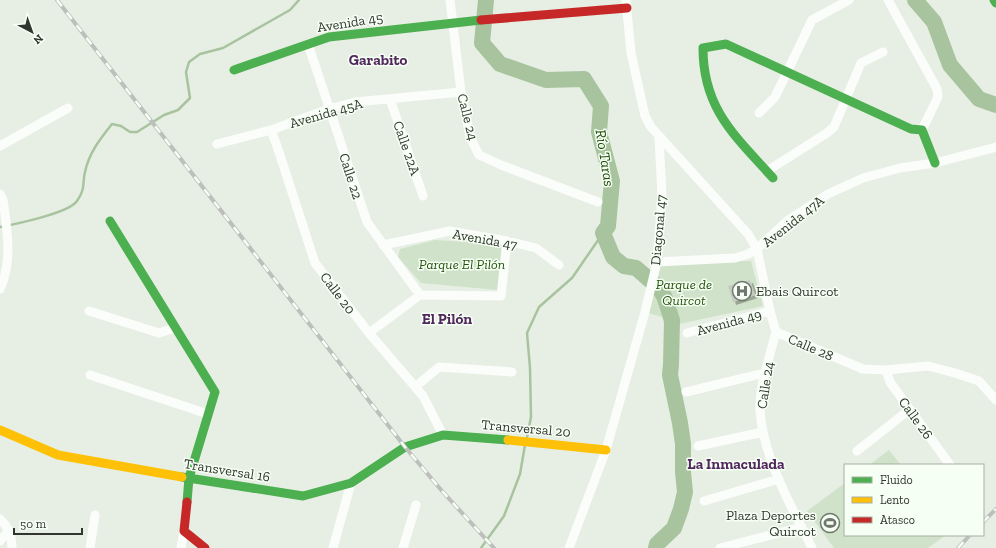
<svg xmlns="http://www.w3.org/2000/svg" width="996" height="548" font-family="'Zilla Slab',serif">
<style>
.green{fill:#d0e2c9}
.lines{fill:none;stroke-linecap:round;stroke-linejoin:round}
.stream{stroke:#a8c49f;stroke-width:2.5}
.river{stroke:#a8c49f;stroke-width:16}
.building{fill:#c5cbc2;filter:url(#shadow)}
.street{stroke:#fbfdfb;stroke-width:9}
.fast{stroke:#4caf50;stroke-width:9}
.slow{stroke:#ffc107;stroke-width:9}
.jam{stroke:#c62828;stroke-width:9}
.rail-casing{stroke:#bdbfbc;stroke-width:4}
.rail{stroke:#f6fff3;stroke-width:2.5;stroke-dasharray:8;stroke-linecap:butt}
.labels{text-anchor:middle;stroke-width:3;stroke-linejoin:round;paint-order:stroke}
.street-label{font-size:14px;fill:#30362e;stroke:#f6fff3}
.park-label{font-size:14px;font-style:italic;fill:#23510c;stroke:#f6fff3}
.poi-label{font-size:14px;fill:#30362e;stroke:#f6fff3;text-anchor:start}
.neighbourhood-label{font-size:15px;font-weight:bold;fill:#51285e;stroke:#f6fff3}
.water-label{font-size:15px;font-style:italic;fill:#1e4c05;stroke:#f6fff3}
</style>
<defs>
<filter id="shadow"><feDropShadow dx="3" dy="3" stdDeviation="0" flood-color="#0004"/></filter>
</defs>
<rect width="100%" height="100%" fill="#e7efe4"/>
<!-- green -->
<path class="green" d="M435,240l67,4 -4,46 -77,-7 -23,-26 2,-8z
M751,261l12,45 -98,21 -3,-10 -17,-5 12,-50z
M889,450l12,15h-32z
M845,483v52h101l-18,13h-94l-27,-37z"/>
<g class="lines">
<!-- stream -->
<path class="stream" d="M0,227c16,-3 69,-14 77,-26 9,-13 5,-17 8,-29 4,-19 15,-33 27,-48l9,2 9,6h7l27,-17 14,-5 12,-12 -4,-26 3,-10 11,-8 23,-6 67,-38 9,-10
M527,437l4,-20 -1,-49 -3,-35 12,-26 33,-29 31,-45
M481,548l23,-32 16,-42 5,-29"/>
<!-- river -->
<path class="river" d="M486,0l-4,43 18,21 46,16 38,-1 17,27 -2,26 13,49 -4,45 -5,7 10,24 11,9 12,2 23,20 5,8 8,24 -1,44 -1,11 10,48 3,21v28l2,20 -4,17 -7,19 -17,16 -1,4
M915,0l19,22 16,43 29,34 17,6"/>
</g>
<!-- building -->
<path class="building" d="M750,280l5,15 -22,7 -5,-16z"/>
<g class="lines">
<!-- street -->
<path class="street" d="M450,0l11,92 9,45 9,18 22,10 97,37
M626,0l5,53 14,63 6,11 97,107 9,15 13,62 6,21
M888,0l49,89 1,8 -16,33
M308,44l59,178 53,73
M390,99l33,97
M759,113l16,-16 37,-77 37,-20
M271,130l7,19 37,114 54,70 54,63 20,39
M217,144l54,-14 58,-21 26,-7 106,-10
M0,146l68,-38
M767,171l60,-38 7,-6 27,-64 22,-11
M0,194l3,6c4,29 10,61 -3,89
M383,245l67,-14 57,10 29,7 23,17
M657,262l78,-4 13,-4 9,-5 30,-28 41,-27 35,-16 37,-10 35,-5 61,-16
M89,311l70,22 16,-5
M776,332l87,37 23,1 42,-4 27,7 24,8 17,19
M776,332c-6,24 -15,48 -16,72 -1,5 1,11 1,16 6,45 31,87 51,128
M369,333l51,-38 81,1 6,-55
M687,333l83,-22
M886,370l4,12 60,83
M90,375l118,39
M415,387l24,-20 73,5
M686,392l79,-19
M698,446l65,-14
M857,451l52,-41
M704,501l75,-22
M0,519c9,8 12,17 12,29
M0,541l9,-11
M90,548l5,-33
M181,548l3,-17
M333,548l18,-65
M403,548l13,-43
M569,548l37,-98 39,-138 12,-50 5,-67 -3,-58
M720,548l82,-21"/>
<!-- fast -->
<path class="fast" d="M994,0l2,3
M234,70l95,-33 152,-17
M773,178c-38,-42 -70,-69 -70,-130l23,-4 185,85 11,1 13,33
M110,221l105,171 -26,86 -2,24
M182,477l121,19 48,-13 54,-36 38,-12 65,5"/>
<!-- slow -->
<path class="slow" d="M0,430l58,25 124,22
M508,440l98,10"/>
<!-- jam -->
<path class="jam" d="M481,20l146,-12
M187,502l-3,29 21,17"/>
<!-- rail casing -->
<g class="rail-casing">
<path id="rail" d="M57,0l348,447 37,44 52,57
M983,522l13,-13
M958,548l12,-13"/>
</g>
<!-- rail -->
<use href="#rail" class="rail"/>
</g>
<!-- icons -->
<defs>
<g id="hospital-ring" transform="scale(1)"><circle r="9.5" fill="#f6fff3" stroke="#70776e" stroke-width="1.5"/><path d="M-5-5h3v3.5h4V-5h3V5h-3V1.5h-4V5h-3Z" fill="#70776e"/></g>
<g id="stadium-ring" transform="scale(1)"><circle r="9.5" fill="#f6fff3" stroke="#70776e" stroke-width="1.5"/><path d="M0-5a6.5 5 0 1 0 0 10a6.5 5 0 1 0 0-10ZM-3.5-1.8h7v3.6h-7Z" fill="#70776e"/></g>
</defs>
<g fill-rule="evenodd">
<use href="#hospital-ring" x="742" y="291"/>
<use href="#stadium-ring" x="830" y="523"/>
</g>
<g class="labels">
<!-- street labels -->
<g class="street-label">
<text transform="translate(350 22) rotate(-9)" y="5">Avenida 45</text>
<text transform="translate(326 113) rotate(-16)" y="5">Avenida 45A</text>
<text transform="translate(468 117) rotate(76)" y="5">Calle 24</text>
<text transform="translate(407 148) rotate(71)" y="5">Calle 22A</text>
<text transform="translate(351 176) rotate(72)" y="5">Calle 22</text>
<text transform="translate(793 221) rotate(-38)" y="5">Avenida 47A</text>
<text transform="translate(658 230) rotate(-85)" y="5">Diagonal 47</text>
<text transform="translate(485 239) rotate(10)" y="5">Avenida 47</text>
<text transform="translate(338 293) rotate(53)" y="5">Calle 20</text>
<text transform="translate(729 322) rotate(-15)" y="5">Avenida 49</text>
<text transform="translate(811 347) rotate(23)" y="5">Calle 28</text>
<text transform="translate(765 385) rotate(-81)" y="5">Calle 24</text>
<text transform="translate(916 418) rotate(54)" y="5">Calle 26</text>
<text transform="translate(526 428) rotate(5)" y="5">Transversal 20</text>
<text transform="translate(227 470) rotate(9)" y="5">Transversal 16</text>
</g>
<!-- park labels -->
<g class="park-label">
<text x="462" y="269">Parque El Pilón</text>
<text x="684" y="289">Parque de<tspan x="684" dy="16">Quircot</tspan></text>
</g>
<!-- poi labels -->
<g class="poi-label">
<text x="756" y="296">Ebais Quircot</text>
<text x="816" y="520" text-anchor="end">Plaza Deportes<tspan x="816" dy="16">Quircot</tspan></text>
</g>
<!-- neighbourhood labels -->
<g class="neighbourhood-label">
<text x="378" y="65">Garabito</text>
<text x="447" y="324">El Pilón</text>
<text x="736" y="469">La Inmaculada</text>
</g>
<!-- water labels -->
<g class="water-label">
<text transform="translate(605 158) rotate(81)" y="5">Río Taras</text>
</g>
</g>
<!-- legend -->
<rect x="844" y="464" width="140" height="72" fill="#f6fff3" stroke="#a7afa4"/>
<rect x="852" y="477" width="20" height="6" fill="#4caf50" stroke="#a7afa4"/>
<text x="880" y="484" font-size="12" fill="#30362e">Fluido</text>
<rect x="852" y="497" width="20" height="6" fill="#ffc107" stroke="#a7afa4"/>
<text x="880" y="504" font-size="12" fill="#30362e">Lento</text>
<rect x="852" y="517" width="20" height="6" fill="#c62828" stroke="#a7afa4"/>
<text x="880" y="524" font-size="12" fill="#30362e">Atasco</text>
<!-- north arrow -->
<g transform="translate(32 32) rotate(139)" stroke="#f6fff3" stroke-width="3" paint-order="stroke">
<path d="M0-3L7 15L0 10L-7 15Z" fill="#30362e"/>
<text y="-6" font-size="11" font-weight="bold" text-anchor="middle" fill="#30362e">N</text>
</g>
<!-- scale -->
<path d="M14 528v6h68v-6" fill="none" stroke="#30362e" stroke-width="2"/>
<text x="20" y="528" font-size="12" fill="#30362e" stroke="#f6fff3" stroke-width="3" paint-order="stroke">50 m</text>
</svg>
